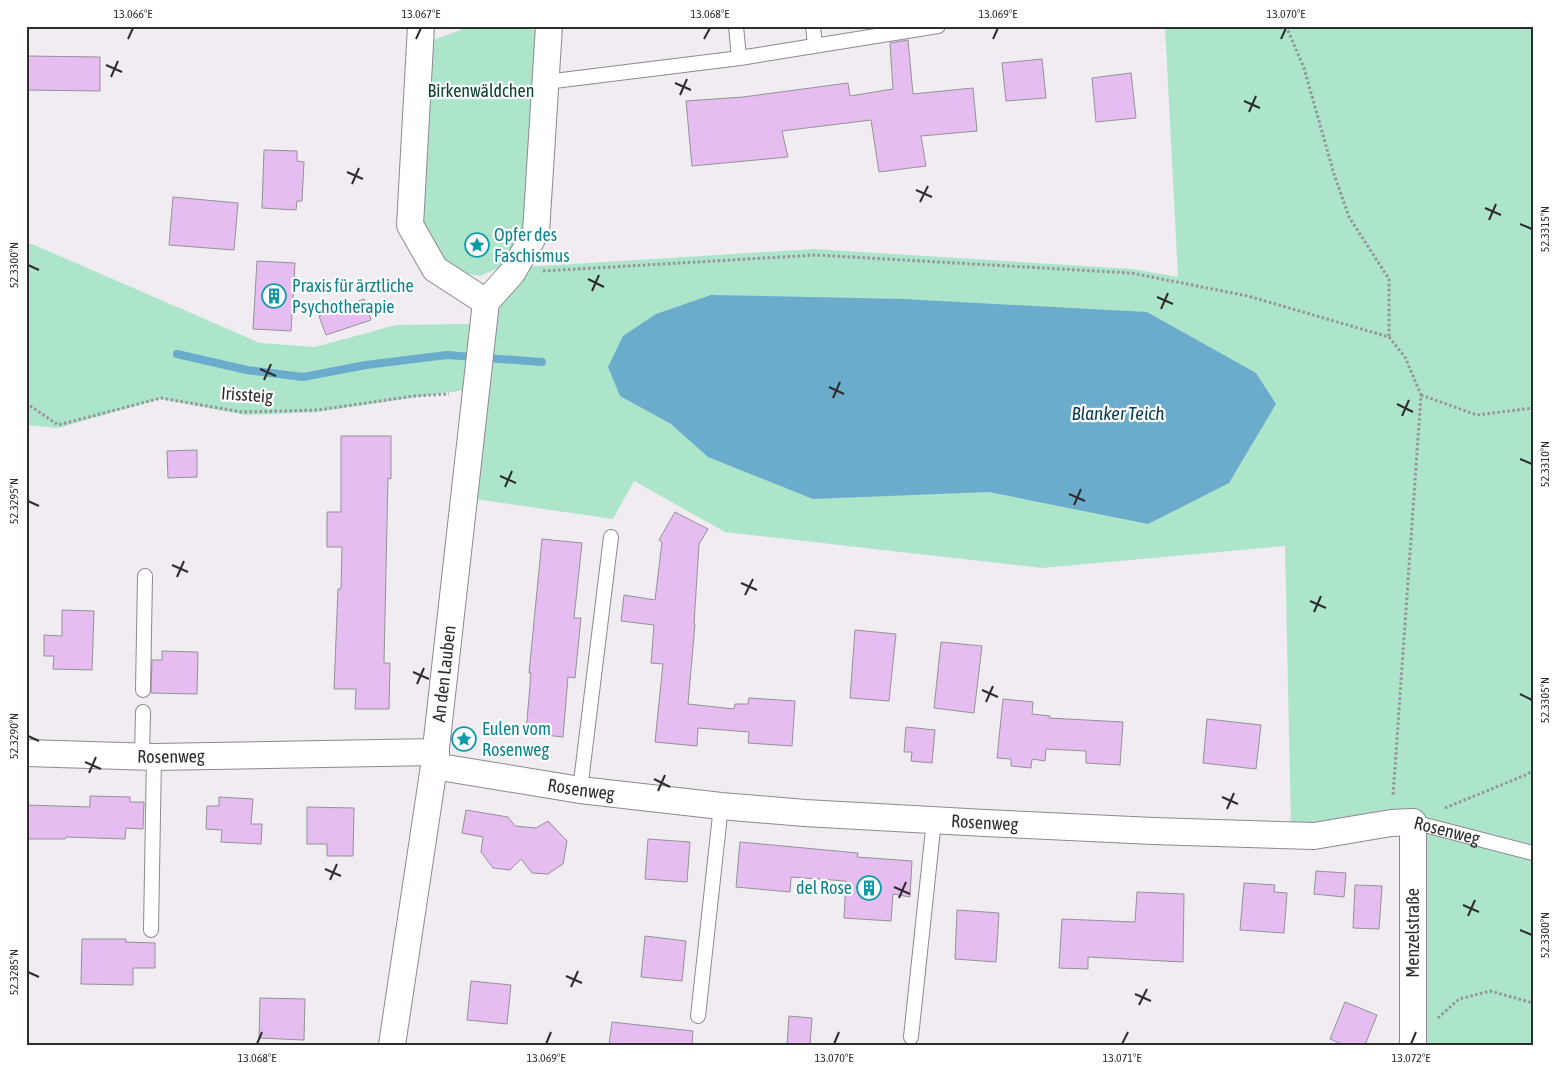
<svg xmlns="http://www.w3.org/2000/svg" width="1559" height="1071" font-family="'Asap Condensed',sans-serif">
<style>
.green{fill:#ace5ca}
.water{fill:#6baccd}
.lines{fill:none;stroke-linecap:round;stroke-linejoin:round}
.stream{stroke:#6baccd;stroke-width:8}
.building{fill:#e5bdf1;stroke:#959296}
.lane-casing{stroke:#8d898e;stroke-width:16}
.street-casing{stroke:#8d898e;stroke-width:28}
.path{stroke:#979498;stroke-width:3;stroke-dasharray:2.5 2.5;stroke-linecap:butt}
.lane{stroke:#fff;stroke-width:14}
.street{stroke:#fff;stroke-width:26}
.ticks{fill:none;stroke:#2e2c2e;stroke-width:2}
.labels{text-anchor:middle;stroke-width:4.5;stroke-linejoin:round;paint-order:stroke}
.park-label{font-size:18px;fill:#0b432f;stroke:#fff}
.culture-label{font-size:18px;fill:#0d838f;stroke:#fff;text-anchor:start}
.street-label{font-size:18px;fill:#2e2c2e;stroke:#fff}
.water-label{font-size:19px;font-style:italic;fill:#033d54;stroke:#fff}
.neatline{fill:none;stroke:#2e2c2e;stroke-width:2}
.ticks-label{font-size:12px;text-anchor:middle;fill:#2e2c2e}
</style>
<rect width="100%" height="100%" fill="#f0ecf1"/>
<!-- green -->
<path class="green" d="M471,26h49l28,8 -19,193 -19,36 -30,13 -26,-5 -44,-46 10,-180z
M1165,26h368v1019h-122l1,-236h-21l-100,18 -6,-281 -243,22 -317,-36 -91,-51 -21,38 -145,-21 17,-111 -168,25 -72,3 -85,-16 -102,29 -32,-3v-181h6l228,99 55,4 81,-22 72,-1 56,-57 290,-18 318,20 46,8z"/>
<!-- water -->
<path class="water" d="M711,295l192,4 244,13 109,61 20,31 -47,79 -81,41 -159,-32 -176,7 -105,-42 -37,-33 -51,-28 -12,-29 15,-31 33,-22z"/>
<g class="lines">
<!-- stream -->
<path class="stream" d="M177,354l70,16 56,7 63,-12 81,-10 95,7"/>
</g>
<!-- building -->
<path class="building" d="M908,40l5,54 60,-6 4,43 -56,5 5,30 -47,6 -8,-52 -89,11 6,26 -96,9 -6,-65 57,-4 105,-14 2,13 43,-7 -3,-46z
M26,56l74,1v34l-74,-1z
M1042,59l4,39 -40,3 -4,-38z
M1131,73l5,45 -40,4 -4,-44z
M264,150l33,1v10l7,1 -2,39h-5l-1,9 -34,-2z
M173,197l65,6 -4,47 -65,-5z
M257,261l38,2 -4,68 -38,-2z
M364,299l7,21 -45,15 -7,-19z
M341,436h50v43l-3,-1 -4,185h6l-1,46h-34l1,-20h-22l4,-100h3l1,-42h-15v-35h14z
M197,450v27l-29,1 -1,-27z
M675,512l33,17 -9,15 -5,80h1l-7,80 46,5 1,-5h13l1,-6 46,3 -3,45 -44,-3 1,-11 -51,-4 -1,18 -42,-4 8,-78 -12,-1 3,-38 -33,-4 3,-26 31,5 7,-58 -3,-2z
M542,539l40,4 -8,75h7l-6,60 -7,-1 -5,60 -37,-4 5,-60h-2z
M62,610l32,1 -2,59 -39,-1 1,-13h-10v-21l18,1z
M855,630l41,4 -7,67 -39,-3z
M941,642l41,4 -8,67 -40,-5z
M162,651l36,1 -1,42 -46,-1 1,-33h10z
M1003,699l30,3 -1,12 18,2 -1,2 74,4 -3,43 -34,-2v-12l-40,-2 -1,12 -13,-2 -1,9 -20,-2v-7l-14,-1z
M1207,719l54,6 -5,44 -53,-6z
M906,727l29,3 -3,33 -21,-2 1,-9h-8z
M90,796l40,1v5h14l-1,27 -17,-1 -1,11 -59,-2 -1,2h-39v-34l64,2z
M219,797l34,2 -2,25h11l-1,20 -40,-2 1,-12 -16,-1 1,-23h12z
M307,807l47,1 -1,48h-26v-12h-20z
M466,810l42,7 7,9 10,1 11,1 12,-7 19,20 -4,23 -15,10 -16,-1 -11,-14 -11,11 -17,-2 -12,-16 2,-15 -21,-4z
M648,839l42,3 -3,40 -42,-3z
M740,842l118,11 -1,4 55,4 -2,36 -17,-3 -2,27 -47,-3 2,-37 -55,-4 -1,15 -54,-5z
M1316,871l30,2 -2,24 -30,-3z
M1244,883l31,2 -1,7 13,1 -3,40 -44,-3z
M1355,885l27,1 -3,43 -26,-1z
M1137,892l47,2 -1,68 -95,-5v12l-29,-1 3,-49 73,3z
M957,910l42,3 -3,49 -41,-3z
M645,936l41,5 -4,40 -41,-4z
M82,939h44v3l29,1v25h-22v17l-52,-1z
M471,981l40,4 -4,39 -40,-4z
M260,998l45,1 -1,41 -45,-2z
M1345,1002l32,13 -12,30h-21l-14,-6z
M789,1016l23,2 -2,27h-23z
M612,1022l81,9 -1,14h-83z"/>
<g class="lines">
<!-- lane casing -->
<g class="lane-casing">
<g id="lane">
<path d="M736,26l3,32"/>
<path d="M813,26l2,19"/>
<path d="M546,82l194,-24 198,-32"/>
<path d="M143,690l2,-114"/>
<path d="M142,756l1,-44"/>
<path d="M580,790l31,-253"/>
<path id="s1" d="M1413,822l120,31"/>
<path d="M151,930l3,-173"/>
<path d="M698,1016l23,-210"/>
<path d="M911,1037l23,-217"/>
</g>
</g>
<!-- street casing -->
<g class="street-casing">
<g id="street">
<path d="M421,26l-11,199 25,44 51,33"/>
<path d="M486,302l26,-29 24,-41 13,-206"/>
<path id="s2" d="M26,753l128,4 282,-5"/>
<path id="s3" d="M434,766l146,24 141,16 84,7 180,10 168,8 161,5 77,-13 22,-1v223"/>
<path id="s4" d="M392,1045l42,-279 52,-464"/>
</g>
</g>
<!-- path -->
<path class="path" d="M1286,26l18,42 30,106 15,43 40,62v58
M543,271l273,-16 315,18 117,23 141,41 16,20 16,38 -28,401
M1421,395l56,20 56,-7
M26,403l32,22 103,-27 81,14 76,-2 96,-14 35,-2
M1445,808l83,-34 5,-5
M1438,1018l21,-19 31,-8 43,12"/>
<!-- lane -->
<use href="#lane" class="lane"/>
<!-- street -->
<use href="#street" class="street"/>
</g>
<!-- ticks -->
<path class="ticks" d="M128,39l5,-11M416,39l5,-11M704,39l6,-11M993,39l5,-11M1281,39l5,-11M106,65l16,7M111,77l7,-16M675,83l16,7M680,95l7,-16M1244,101l16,7M1249,112l7,-16M347,172l16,7M352,184l7,-16M916,190l16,7M920,202l8,-16M1485,208l16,7M1489,220l7,-16M1520,224l12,5M28,265l11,5M588,279l16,8M592,291l7,-16M1157,297l16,7M1161,309l7,-16M260,369l16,7M264,380l7,-16M829,387l15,7M833,398l7,-16M1397,404l16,8M1402,416l7,-16M1520,459l12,5M500,476l16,7M505,487l7,-16M1069,494l16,7M28,501l11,5M1074,505l7,-16M172,565l16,7M177,577l7,-16M741,583l16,7M745,595l8,-16M1310,601l16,7M1314,612l7,-16M413,672l16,7M417,684l7,-16M982,690l16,7M1520,694l12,6M986,702l7,-16M28,736l11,5M85,762l16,7M89,773l7,-16M654,779l16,8M658,791l7,-16M1222,797l16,7M1227,809l7,-16M325,869l16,7M330,880l7,-16M894,887l16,7M899,898l7,-16M1463,905l16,7M1468,916l7,-16M1520,930l12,5M28,972l11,5M566,976l16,7M571,987l7,-16M1135,994l16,7M1139,1005l8,-16M257,1044l5,-12M546,1044l5,-12M834,1044l5,-12M1122,1044l6,-12M1411,1044l5,-12"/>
<!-- icons -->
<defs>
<g id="sight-ring" transform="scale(1.25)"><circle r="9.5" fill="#fff" stroke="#0f9aa8" stroke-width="1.5"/><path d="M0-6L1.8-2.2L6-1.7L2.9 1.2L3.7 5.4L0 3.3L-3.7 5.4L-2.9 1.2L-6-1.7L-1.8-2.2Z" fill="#0f9aa8"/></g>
<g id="building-ring" transform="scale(1.25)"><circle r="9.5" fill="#fff" stroke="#0f9aa8" stroke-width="1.5"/><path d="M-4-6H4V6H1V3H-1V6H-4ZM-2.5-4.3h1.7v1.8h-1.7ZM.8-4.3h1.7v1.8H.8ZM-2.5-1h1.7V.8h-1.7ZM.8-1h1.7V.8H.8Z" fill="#0f9aa8"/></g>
</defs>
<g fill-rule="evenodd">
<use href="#sight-ring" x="477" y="245"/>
<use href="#building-ring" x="274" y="296"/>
<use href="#sight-ring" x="464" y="739"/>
<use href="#building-ring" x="869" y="888"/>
</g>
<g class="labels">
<!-- park labels -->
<g class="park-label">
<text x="481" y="97">Birkenwäldchen</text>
</g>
<!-- culture labels -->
<g class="culture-label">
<text x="494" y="241">Opfer des<tspan x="494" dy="21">Faschismus</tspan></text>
<text x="292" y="292">Praxis für ärztliche<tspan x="292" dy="21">Psychotherapie</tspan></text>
<text x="482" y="735">Eulen vom<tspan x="482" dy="21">Rosenweg</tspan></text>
<text x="852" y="894" text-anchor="end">del Rose</text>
</g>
<!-- street labels -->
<g class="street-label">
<text transform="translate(247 395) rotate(4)" y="6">Irissteig</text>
<text dy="6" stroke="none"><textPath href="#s4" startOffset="375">An den Lauben</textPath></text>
<text dy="6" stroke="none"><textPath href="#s2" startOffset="145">Rosenweg</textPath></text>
<text dy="6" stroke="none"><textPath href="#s3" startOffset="149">Rosenweg</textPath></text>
<text dy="6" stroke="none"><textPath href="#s3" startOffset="554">Rosenweg</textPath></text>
<text dy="6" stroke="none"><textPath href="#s1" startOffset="35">Rosenweg</textPath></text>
<text transform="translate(1413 933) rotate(-90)" y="6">Menzelstraße</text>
</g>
<!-- water labels -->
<g class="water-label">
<text x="1118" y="420">Blanker Teich</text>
</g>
</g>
<!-- border -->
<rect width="1559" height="1071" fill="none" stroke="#ffffff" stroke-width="55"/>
<rect x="28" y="28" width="1504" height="1016" class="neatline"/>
<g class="ticks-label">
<text x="133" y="18">13.066°E</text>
<text x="421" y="18">13.067°E</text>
<text x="710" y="18">13.068°E</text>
<text x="998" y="18">13.069°E</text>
<text x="1286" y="18">13.070°E</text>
<text transform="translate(1545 229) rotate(-90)" y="4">52.3315°N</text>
<text transform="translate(14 265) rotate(-90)" y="4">52.3300°N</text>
<text transform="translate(1545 464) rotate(-90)" y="4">52.3310°N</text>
<text transform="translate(14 501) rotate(-90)" y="4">52.3295°N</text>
<text transform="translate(1545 700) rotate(-90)" y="4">52.3305°N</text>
<text transform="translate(14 736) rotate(-90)" y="4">52.3290°N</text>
<text transform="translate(1545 935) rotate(-90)" y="4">52.3300°N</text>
<text transform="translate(14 972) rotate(-90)" y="4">52.3285°N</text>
<text x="257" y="1062">13.068°E</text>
<text x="546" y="1062">13.069°E</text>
<text x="834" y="1062">13.070°E</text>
<text x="1122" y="1062">13.071°E</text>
<text x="1411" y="1062">13.072°E</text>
</g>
</svg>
